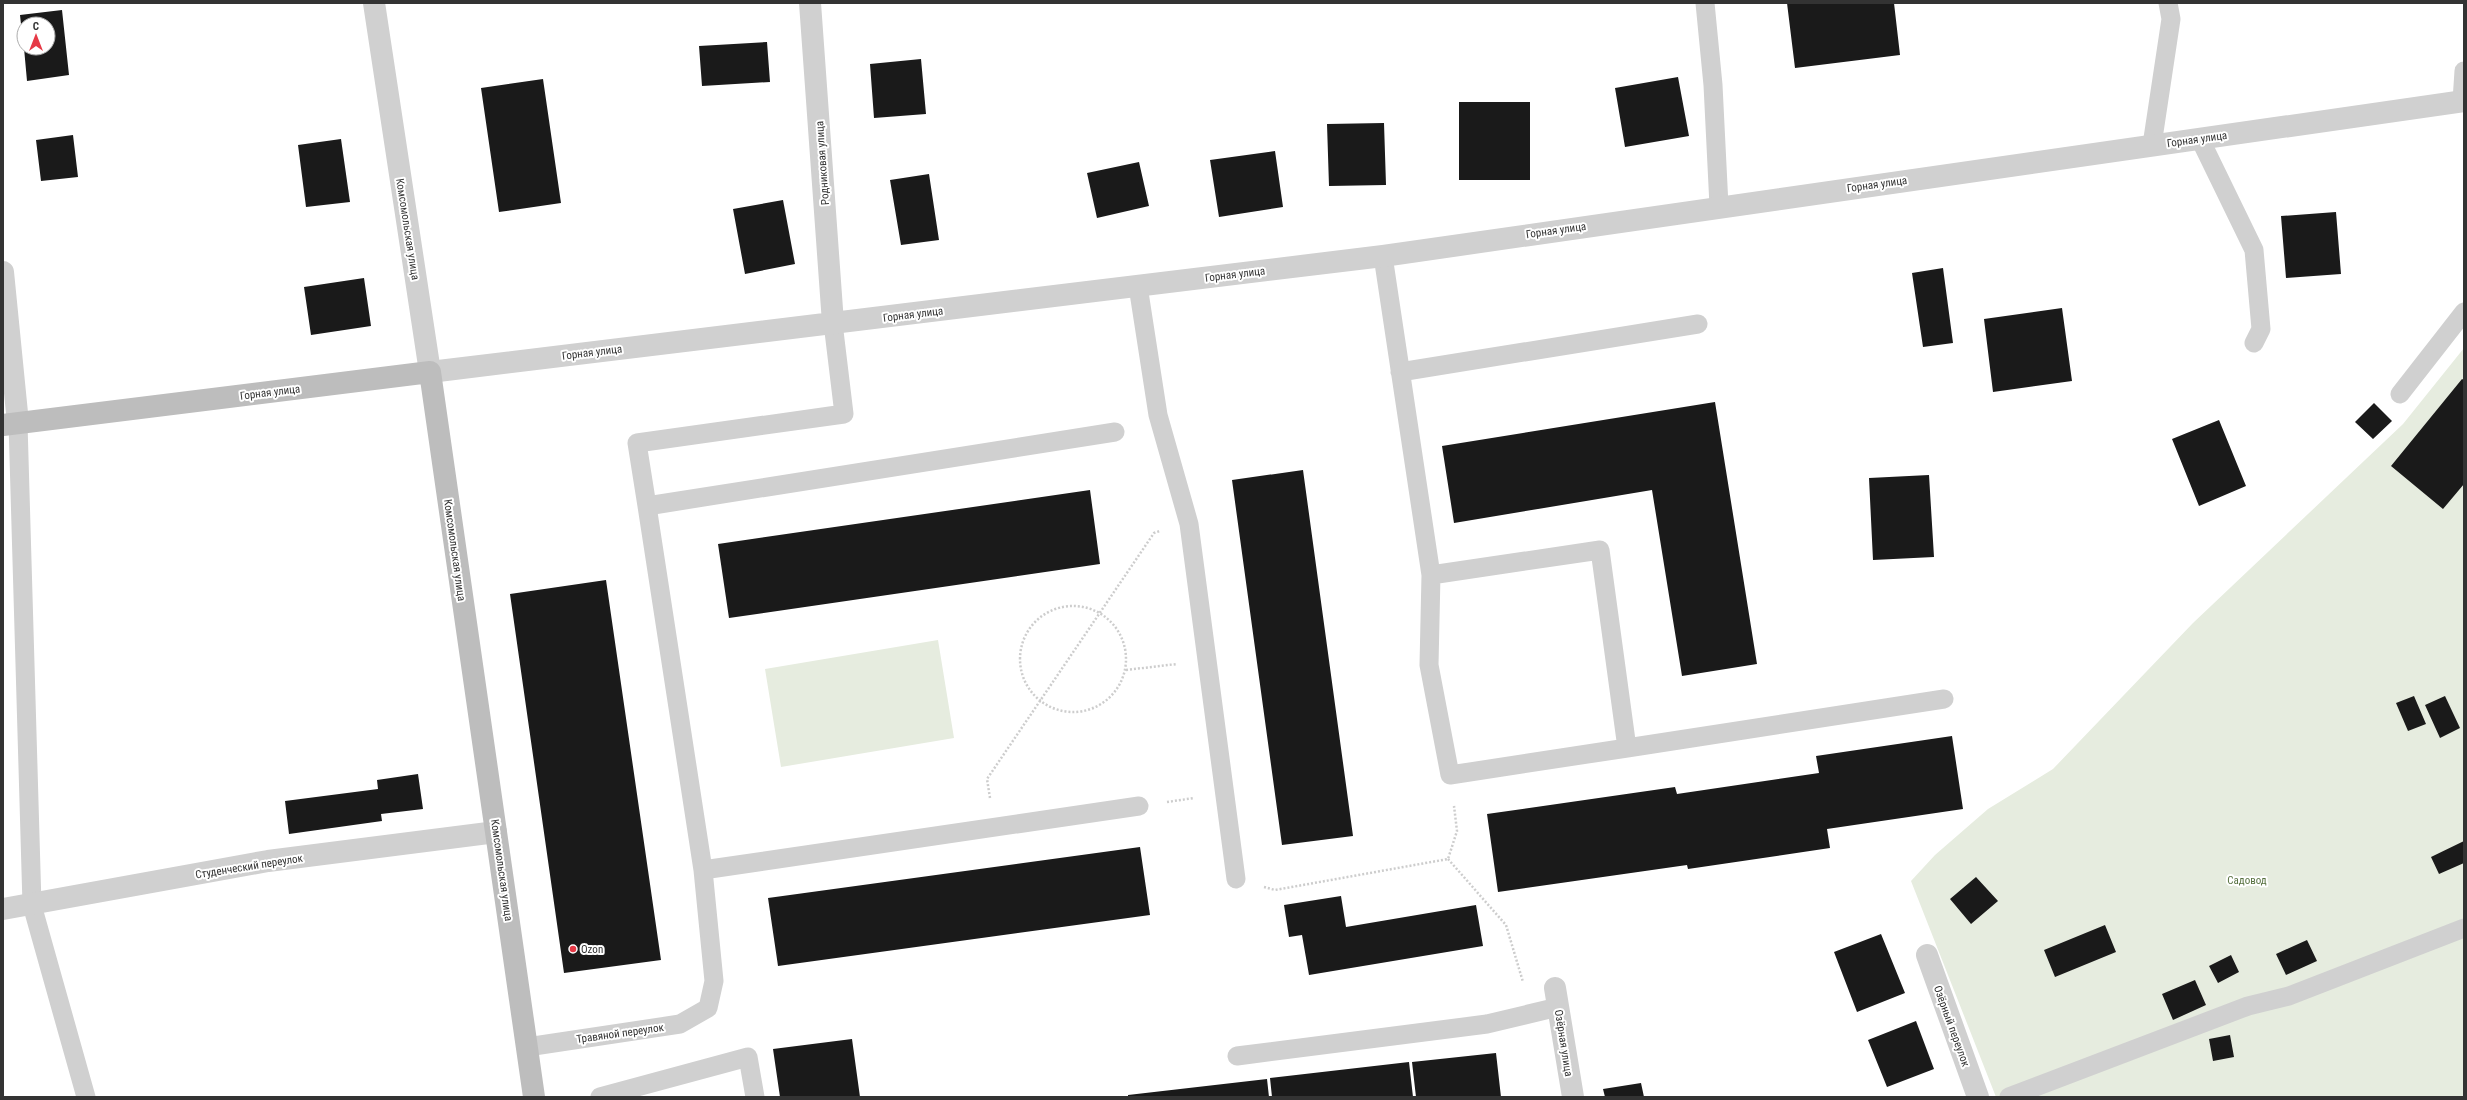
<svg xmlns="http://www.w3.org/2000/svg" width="2467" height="1100" font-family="'Roboto Condensed',sans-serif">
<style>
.green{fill:#e6ecdf}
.building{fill:#1a1a1a}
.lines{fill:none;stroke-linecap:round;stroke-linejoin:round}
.path{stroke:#cdcdcd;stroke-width:2.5;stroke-dasharray:2 2;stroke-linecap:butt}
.lane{stroke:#d0d0d0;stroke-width:19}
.street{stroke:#d0d0d0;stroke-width:22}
.secondary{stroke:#bdbdbd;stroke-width:22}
.poi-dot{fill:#e63946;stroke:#fff;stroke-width:1.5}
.labels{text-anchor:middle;stroke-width:4;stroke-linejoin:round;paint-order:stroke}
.street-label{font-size:11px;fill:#333;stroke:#fff}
.park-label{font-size:11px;fill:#56703f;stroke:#fff}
.poi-label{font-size:11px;fill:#333;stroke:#fff;text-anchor:start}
</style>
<rect width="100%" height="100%" fill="#fff"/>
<!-- green -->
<path class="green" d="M2464,348v749h-468l-85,-216 24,-26 53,-46 65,-40 140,-146 210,-199z
M938,640l16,98 -173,29 -16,-98z"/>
<!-- building -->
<path class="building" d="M1787,3h107l6,52 -105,13z
M62,10l7,65 -42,6 -3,-33h24v-24h-24l-1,19 -3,-28z
M767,42l3,40 -68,4 -3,-40z
M921,59l5,55 -52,4 -4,-54z
M1678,77l11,59 -64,11 -10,-59z
M543,79l18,124 -62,9 -18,-124z
M1459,102h71v78h-71z
M1384,123l2,62 -57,1 -2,-62z
M73,135l5,42 -37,4 -5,-41z
M341,139l9,63 -44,5 -8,-62z
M1275,151l8,56 -64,10 -9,-57z
M1139,162l10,44 -52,12 -10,-45z
M929,174l10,66 -38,5 -11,-65z
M783,200l12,64 -50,10 -12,-65z
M2336,212l5,62 -55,4 -5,-62z
M1943,268l10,75 -30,4 -11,-74z
M364,278l7,48 -60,9 -7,-48z
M2062,308l10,73 -79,11 -9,-73z
M2462,379l2,1v104l-21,25 -52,-43z
M1715,402l42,262 -75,12 -30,-186 -198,33 -12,-77z
M2374,403l18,18 -19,18 -18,-17z
M2219,420l27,66 -47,20 -27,-67z
M1303,470l50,366 -71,9 -50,-365z
M1929,475l5,82 -61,3 -4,-82z
M1090,490l10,74 -371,54 -11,-74z
M606,580l55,380 -97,13 -54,-379z
M2414,696l12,28 -18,7 -12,-28z
M2445,696l15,32 -20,10 -15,-33z
M1952,736l11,73 -136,20 3,19 -142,21 -1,-4 -189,27 -11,-78 188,-27 2,7 142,-21 -3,-17z
M418,774l5,35 -42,5 1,7 -93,13 -4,-33 93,-12 -1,-9z
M2464,841v22l-25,11 -8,-17z
M1140,847l10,68 -372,51 -10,-68z
M1976,877l22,24 -27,23 -21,-25z
M1341,896l5,31 130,-22 7,41 -174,29 -7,-40 -13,2 -5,-32z
M2105,925l11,27 -61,25 -11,-27z
M1881,934l24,59 -48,19 -23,-60z
M2307,940l10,21 -31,14 -10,-21z
M2231,955l8,17 -21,11 -9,-17z
M2195,980l11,25 -33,15 -11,-26z
M1916,1021l18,48 -47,18 -19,-47z
M2230,1035l4,22 -21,4 -4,-22z
M852,1039l8,58h-80l-7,-48z
M1496,1053l5,44h-85l-4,-35z
M1409,1062l4,35h-141l-2,-19z
M1267,1079l2,18h-141v-2z
M1641,1083l3,14h-39l-2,-8z"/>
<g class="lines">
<!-- path -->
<path class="path" d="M1020 659a53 53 0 1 1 106 0a53 53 0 1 1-106 0Z
M1126,670l51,-6
M990,798l-3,-19 167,-246 6,-2
M1167,802l27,-4
M1448,859l58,66 17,57
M1264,887l11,3 173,-31 9,-28 -3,-25"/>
<!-- lane -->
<path class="lane" d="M1705,3l8,82 6,121
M2462,101l2,-30
M2200,139l54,111 7,79 -7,14
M2152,145l19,-126 -3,-16
M1383,256l48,319 -2,90 21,110 177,-27 -27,-198 -169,25
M1138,286l20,129 31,109 47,355
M833,323l11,91 -207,29 10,63 468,-74
M1400,372l298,-48
M2400,394l64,-82
M18,423l14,482 54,192
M1627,748l317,-49
M703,870l436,-64
M527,1047l153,-23 28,-16 6,-27 -11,-111 -56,-364
M1237,1056l250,-32 71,-17
M600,1097l148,-40 7,40
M2009,1097l239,-91 41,-10 175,-68"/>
<!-- street -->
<path class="street" d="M374,3l56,369 953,-116 1081,-155
M810,3l23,320
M3,272l15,151
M3,909l265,-48 228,-29
M1927,955l51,142
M1555,988l18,109"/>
<!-- secondary -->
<path class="secondary" d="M3,425l427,-53 104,725"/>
</g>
<!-- markers -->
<circle class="poi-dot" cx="573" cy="949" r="4"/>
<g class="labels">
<!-- street labels -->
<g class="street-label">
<text transform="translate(2197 139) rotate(-8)" y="4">Горная улица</text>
<text transform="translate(822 163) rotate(-94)" y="4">Родниковая улица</text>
<text transform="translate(1877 184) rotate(-8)" y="4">Горная улица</text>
<text transform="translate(408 229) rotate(81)" y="4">Комсомольская улица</text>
<text transform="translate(1556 230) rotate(-8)" y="4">Горная улица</text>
<text transform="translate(1235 274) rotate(-7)" y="4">Горная улица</text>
<text transform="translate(913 314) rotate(-7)" y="4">Горная улица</text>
<text transform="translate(592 352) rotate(-7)" y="4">Горная улица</text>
<text transform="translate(270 392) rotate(-7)" y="4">Горная улица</text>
<text transform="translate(455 550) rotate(82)" y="4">Комсомольская улица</text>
<text transform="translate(249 866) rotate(-9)" y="4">Студенческий переулок</text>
<text transform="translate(502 870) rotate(82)" y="4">Комсомольская улица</text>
<text transform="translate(1952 1026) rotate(70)" y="4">Озёрный переулок</text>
<text transform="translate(620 1033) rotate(-8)" y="4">Травяной переулок</text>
<text transform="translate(1564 1043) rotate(81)" y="4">Озёрная улица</text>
</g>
<!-- park labels -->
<g class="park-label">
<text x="2247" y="884">Садовод</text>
</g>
<!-- poi labels -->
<g class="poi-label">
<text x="581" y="953">Ozon</text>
</g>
</g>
<!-- border -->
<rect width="2467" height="1100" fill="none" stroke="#333333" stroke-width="8"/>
<!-- north arrow -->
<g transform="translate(36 36)"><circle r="19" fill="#ffffff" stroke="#adadad"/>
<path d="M0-3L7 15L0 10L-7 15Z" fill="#e63946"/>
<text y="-6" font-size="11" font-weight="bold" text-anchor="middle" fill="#333333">С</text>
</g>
</svg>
